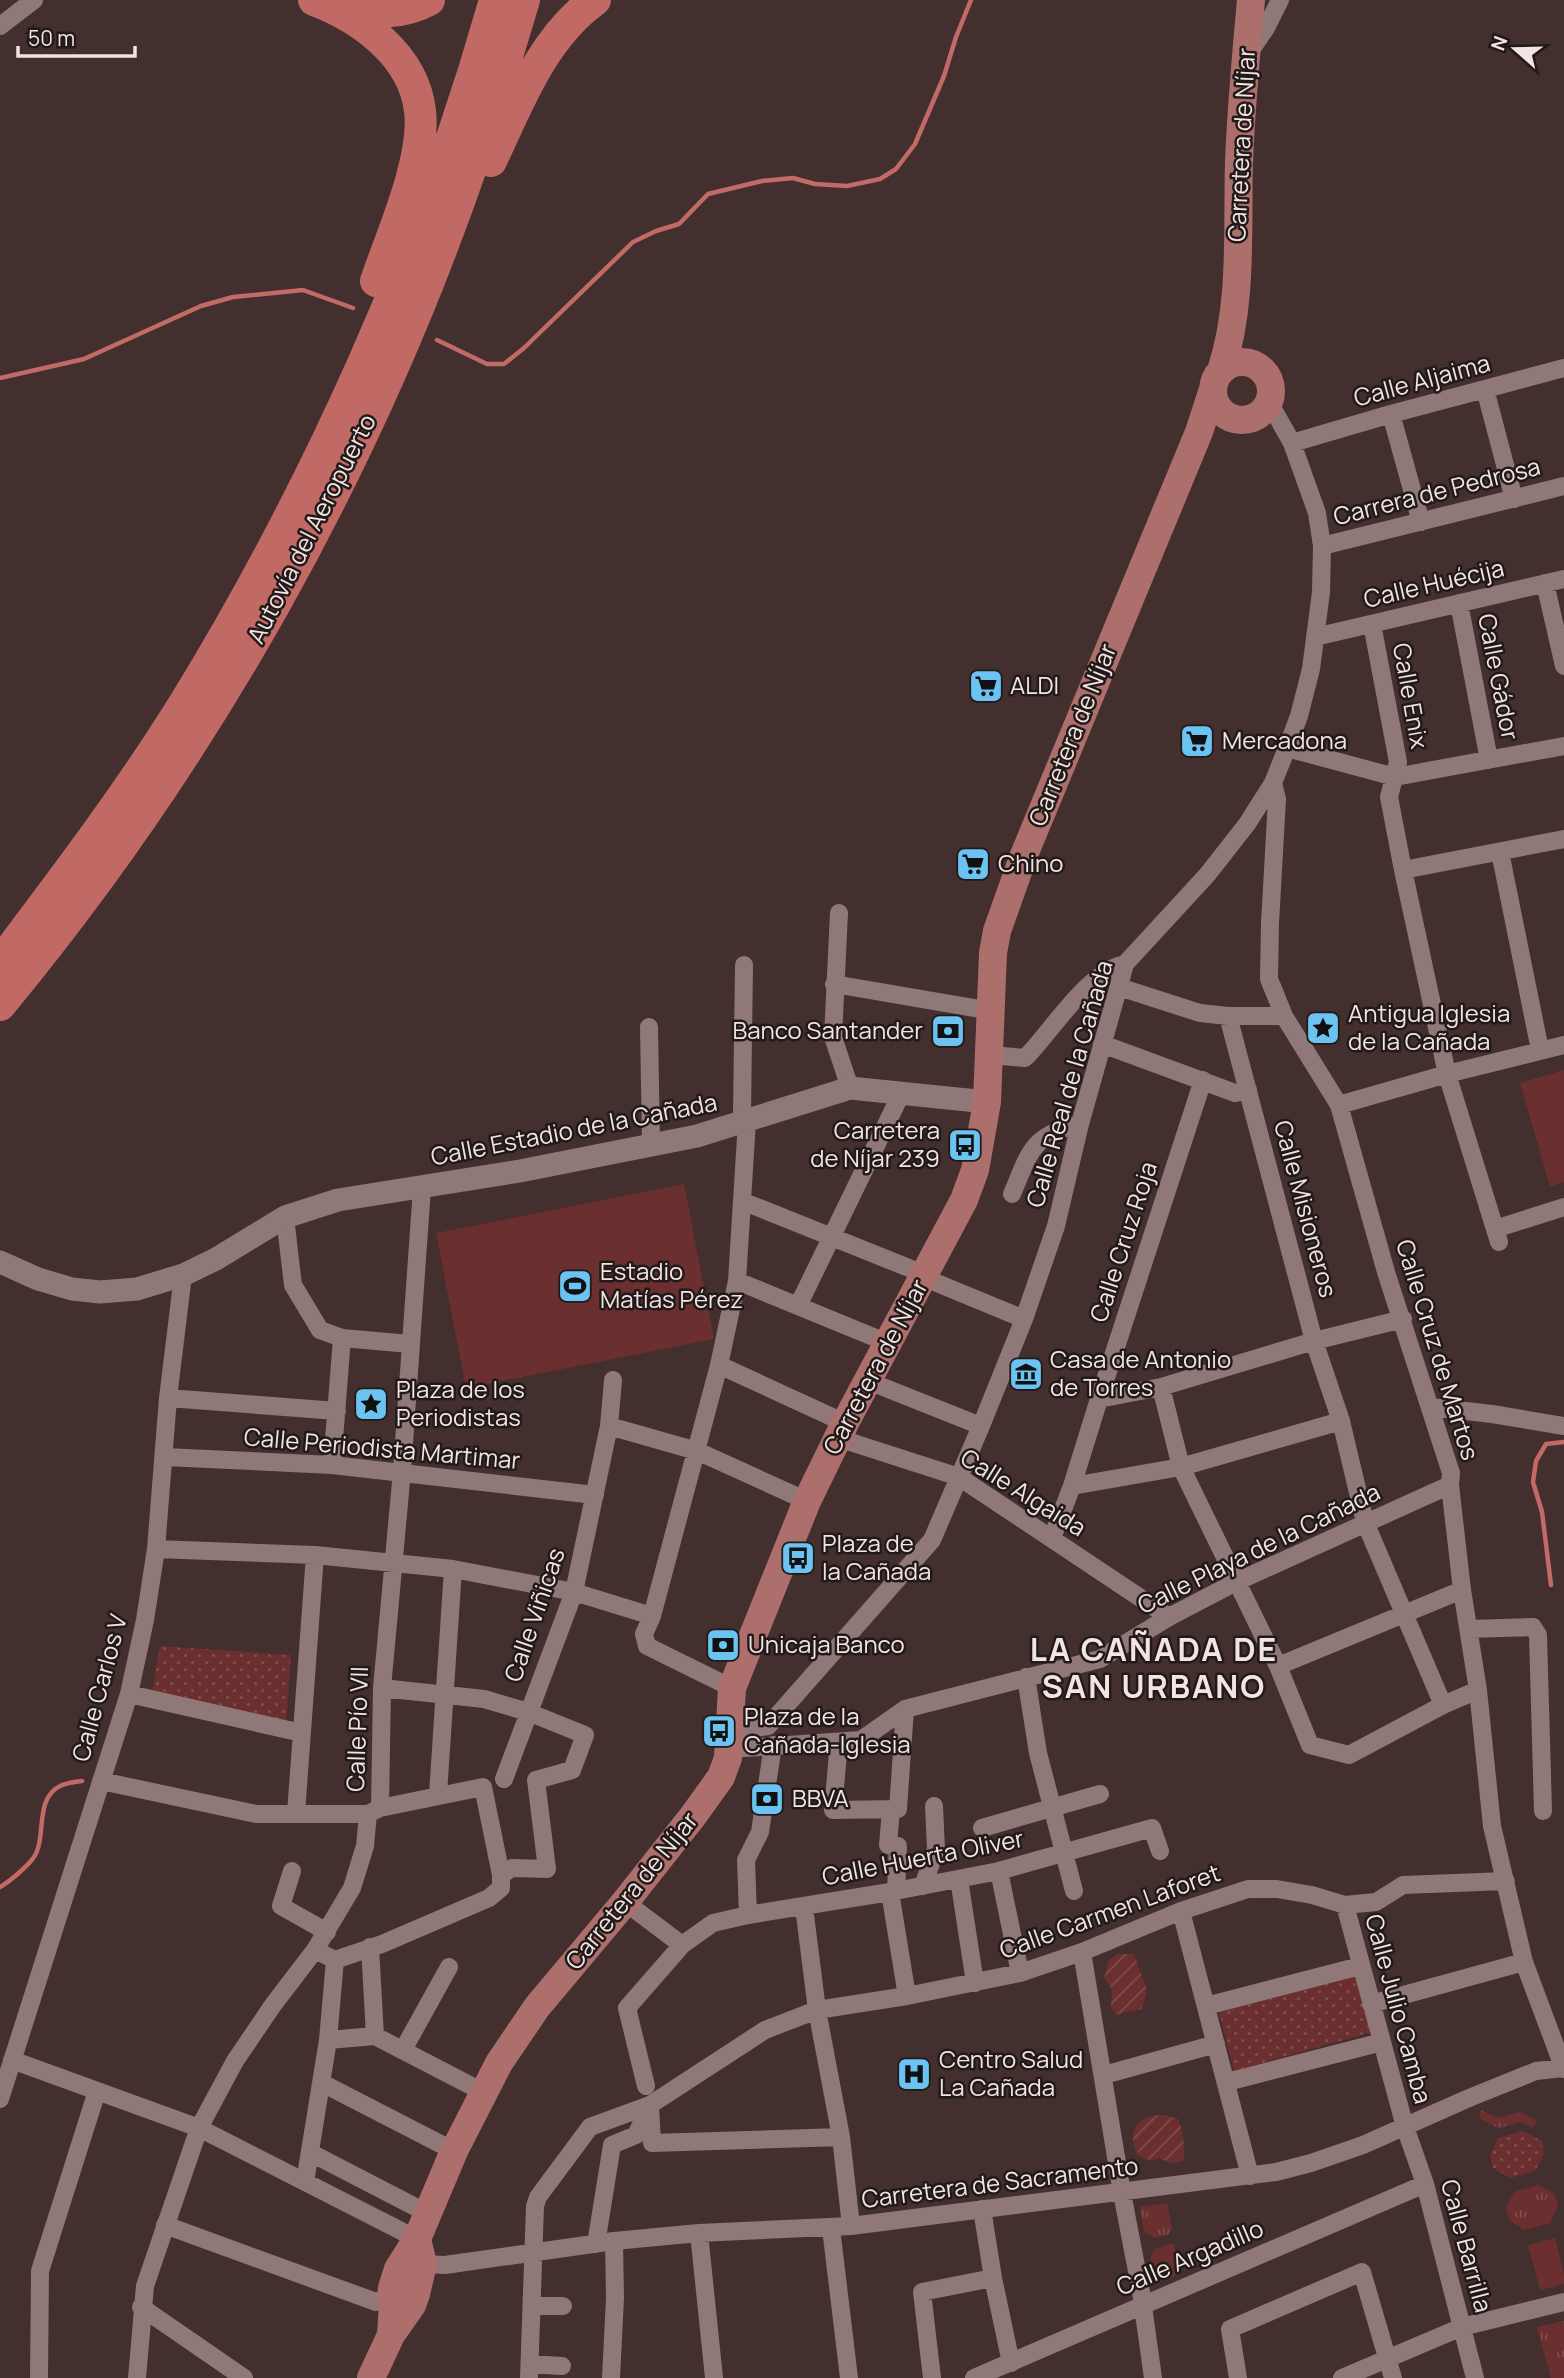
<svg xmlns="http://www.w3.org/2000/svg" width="1564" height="2378" font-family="Manrope,sans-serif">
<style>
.grass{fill:url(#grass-tufts)}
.park{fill:url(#park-dots)}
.garden{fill:url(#garden-furrows)}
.pitch{fill:#6a2f2e}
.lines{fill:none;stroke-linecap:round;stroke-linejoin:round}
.stream{stroke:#c26a66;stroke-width:4.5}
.minor{stroke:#8f7877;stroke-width:18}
.tertiary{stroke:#8f7877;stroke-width:23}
.primary{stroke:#ad6f6c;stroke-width:28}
.motorway{stroke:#c16965;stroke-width:32}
.labels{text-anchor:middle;stroke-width:5;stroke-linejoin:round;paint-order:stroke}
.street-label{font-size:24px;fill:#f1e4e3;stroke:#221a19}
.poi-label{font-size:24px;fill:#f1e4e3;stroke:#221a19;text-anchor:start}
.district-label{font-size:32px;font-weight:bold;letter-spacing:2px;fill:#f1e4e3;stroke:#221a19}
</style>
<defs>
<pattern id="grass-tufts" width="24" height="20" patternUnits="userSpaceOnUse" patternTransform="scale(1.75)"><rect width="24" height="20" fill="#6a2f2e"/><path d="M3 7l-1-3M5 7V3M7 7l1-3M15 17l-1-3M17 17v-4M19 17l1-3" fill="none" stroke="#804d4c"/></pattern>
<pattern id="park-dots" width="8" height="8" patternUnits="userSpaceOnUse" patternTransform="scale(1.75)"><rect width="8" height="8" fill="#6a2f2e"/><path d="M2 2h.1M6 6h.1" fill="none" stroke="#804d4c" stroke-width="1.8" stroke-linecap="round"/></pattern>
<pattern id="garden-furrows" width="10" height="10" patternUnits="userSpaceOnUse" patternTransform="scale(1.75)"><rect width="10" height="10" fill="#6a2f2e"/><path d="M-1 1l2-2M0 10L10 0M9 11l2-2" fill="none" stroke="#804d4c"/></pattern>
</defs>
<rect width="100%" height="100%" fill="#422f2e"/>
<!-- grass -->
<path class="grass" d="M1481,2110l17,8 22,-6 17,9 -4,7 -12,-6 -23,6 -19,-10z
M1539,2185l16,9 3,11 -8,18 -26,7 -15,-10 -3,-12 8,-16z
M1167,2203l5,26 -4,6 -14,3 -10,-6 -4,-25z
M1174,2243l5,31 -25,10 -4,-23 4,-12z
M1564,2321v57h-13l-14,-51z"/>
<!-- park -->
<path class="park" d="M160,1646l131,9 -5,70 -134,-33z
M1354,1973l18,59 -138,39 -15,-59z
M1523,2131l19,10 2,13 -9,17 -25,7 -17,-10 -3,-12 8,-18z"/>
<!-- garden -->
<path class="garden" d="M1117,1954h17l13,36 -5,19 -27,6 -4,-8 1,-18 -8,-11 5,-18z
M1165,2115l13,4c5,11 8,29 5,41 -9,5 -15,3 -24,-2 -27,11 -34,-29 -16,-39 6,-4 15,-4 22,-4z"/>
<!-- pitch -->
<path class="pitch" d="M1564,1070v112l-14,5 -30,-104z
M684,1184l30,155 -248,49 -30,-155z
M1555,2238l9,36v10l-24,6 -12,-45z"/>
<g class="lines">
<!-- stream -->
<path class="stream" d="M437,340l50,24h17l20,-16 109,-106 23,-11 23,-7 29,-30 54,-13 31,-3 22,6 32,2 33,-7 16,-10 19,-25 29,-68 12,-39 15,-37
M0,378l84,-19 117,-53 32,-9 70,-7 50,18
M1551,1585l-9,-73 -9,-30 3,-21 10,-17 18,-2
M0,1887c9,-5 28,-21 34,-30 13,-20 0,-58 26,-71 6,-3 15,-4 22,-5"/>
<!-- minor -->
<path class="minor" d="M0,26l34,-26
M1250,51l16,-23 14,-28
M1485,389l29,110
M1391,414l30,108
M1292,443l99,-29 173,-46
M1322,546l242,-60
M1545,583l19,83
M1459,603l30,157
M1372,624l26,138 -9,35 14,73 44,204 52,168
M1315,637l249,-58
M1287,748l108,29 169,-31
M1273,783l4,16 -7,124 -1,56 15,37 55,89 47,167 65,201 -1,12 12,105 16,100 14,136 32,136 40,107
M1500,852l40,198
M1403,870l161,-31
M839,913l-6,124 17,51
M834,984l158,27
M1119,987l81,26 28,3h56
M1228,1016l86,325 27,80 24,101 78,183
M649,1027l2,116
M1102,1044l133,49 13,-3
M990,1055l35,3c27,-27 63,-87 100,-94
M1339,1105l108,-31 117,-29
M1012,1194c18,-42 19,-59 68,-70
M742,1201l182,73 8,7 92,38
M285,1217l8,68 27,45 22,8 68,6
M1495,1229l69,-22
M737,1281l151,62
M798,1306l103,-212
M719,1365l126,58
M868,1381l113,45
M1161,1387l20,80 97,199 32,79 39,10 94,-50 35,-15
M168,1398l169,13
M1099,1399l62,-12 153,-46 89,-22
M1431,1407l61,7 72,12
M609,1426l88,25 110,50
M838,1438l121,39 210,140
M165,1457l167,8 263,30
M332,1465l10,-127
M1072,1486l109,-19 160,-46
M1052,1538l20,-52 27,-87 104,-319
M156,1549l159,6 138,14 121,23 78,24
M1470,1629l63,-2 5,8 5,176
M1278,1666l184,-76
M1026,1677l12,76 36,138
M382,1688l102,11 44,13 57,23 -13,35 -36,10 11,89 -35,-1 -11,7
M732,1688l-85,-42 -3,-12 8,-18 67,-251 18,-84 10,-160 -5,-7 2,-149
M129,1694l173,39
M731,1732l37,-6 164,-186 49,-114 43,-107 32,-93 24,-102 45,-160 82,-89 40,-51 26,-41 14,-35 12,-32 12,-47 10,-77 1,-46 -5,-33 -25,-70 -23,-41
M839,1742l-6,68 65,-1 7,-100
M729,1749l132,-9 44,-31 195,-50 69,-42 67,-35 214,-97
M504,1779l70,-187 35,-166 4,-46
M101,1781l155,33h112
M438,1794l15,-225
M891,1810l-3,35 10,1 -2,45
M296,1813l19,-258
M982,1828l118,-34
M292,1871l-11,35 46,26
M999,1871l21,102
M959,1879l16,104
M923,1886l13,-37 -2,-43
M890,1892l17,104
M625,1902l57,43
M1345,1905l60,222 20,57 50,194
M804,1907l13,103 24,127 10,89
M1181,1911l69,265
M748,1915l-2,-55 14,-28 13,-87
M370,1947l5,89
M315,1950l20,10 47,-16 107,-46 12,-10v-13l-18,-88 -103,21
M1082,1952l40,241 19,99 12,86
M1371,2004l153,-42
M1206,2006l154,-40
M328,2040l47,-4 108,56
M403,2050l46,-83
M12,2060l187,68 218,111
M1104,2075l112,-31
M1227,2082l155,-40
M322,2083l132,68
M646,2086l-19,-78 55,-63 31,-22 35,-8 142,-23 109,-21 153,-43 8,23
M0,2099l129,-405 16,-74 11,-71 12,-151 15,-123
M650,2105l2,38 189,-6
M311,2153l116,60
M305,2182l23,-142 7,-80
M982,2209l11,69 18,85
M165,2225l211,77 15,-5
M831,2228l18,150
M699,2233l15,145
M596,2244l16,-99 24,-10 13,-27
M423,2264l22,1 169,-24 85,-8 152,-7 425,-54 35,-9 52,-18 106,-47 67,-27 28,-3
M533,2306h30
M141,2307l103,71
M530,2364l32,2
M39,2378l1,-107 57,-180
M137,2378l8,-92 54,-158 36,-67 38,-56 42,-55 37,-62 13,-42 3,-32 12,-6 2,-120 20,-217 20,-283
M529,2378l6,-172 3,-9 52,-70 60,-22 115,-75 52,-20 90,-14 113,-23 62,-21 99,-41 67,-22h29l35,6 33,10 31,-3 27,-17 103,-4
M611,2378l4,-80 -1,-57
M932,2378l-10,-86 71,-14
M974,2378l451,-194
M1238,2378l-8,-49 132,-57 31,106
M1342,2378l120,-51 102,-25"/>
<!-- tertiary -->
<path class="tertiary" d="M0,1262l38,17 34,10 28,3 37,-3 46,-14 33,-16 69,-42 53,-17 182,-29 177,-35 153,-48 137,14"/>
<!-- primary -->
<path class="primary" d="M1213 391a29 29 0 1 1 58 0a29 29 0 1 1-58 0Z
M1221,371c22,-67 16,-140 18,-209 2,-54 7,-108 12,-162
M391,2335l2,-32 -2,-6 1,-9 6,-19 19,-30 37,-88 45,-88 38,-56 88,-105 68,-86 28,-39 7,-19 4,-70 75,-187 38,-78 119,-223 11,-30 12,-68 6,-149 4,-22 27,-76 175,-423 14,-43
M371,2378l20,-43 21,-30 4,-11 7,-30 -6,-25"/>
<!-- motorway -->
<path class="motorway" d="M314,0c48,18 100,56 106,111 6,48 -28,123 -44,170
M338,7c33,4 60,10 91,-7
M491,161c27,-57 51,-123 104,-161
M0,963c64,-85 128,-169 184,-259 133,-217 242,-459 311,-704
M0,1005c207,-250 369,-539 474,-846 18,-52 34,-106 50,-159"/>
</g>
<!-- icons -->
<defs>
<g id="supermarket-square" transform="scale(1.75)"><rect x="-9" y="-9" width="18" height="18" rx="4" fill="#6ac3f1" stroke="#221a19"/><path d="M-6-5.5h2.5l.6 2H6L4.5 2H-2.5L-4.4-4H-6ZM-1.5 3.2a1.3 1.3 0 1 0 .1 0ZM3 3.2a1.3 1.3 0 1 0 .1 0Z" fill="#111"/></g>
<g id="sight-square" transform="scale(1.75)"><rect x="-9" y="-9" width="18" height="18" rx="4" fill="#6ac3f1" stroke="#221a19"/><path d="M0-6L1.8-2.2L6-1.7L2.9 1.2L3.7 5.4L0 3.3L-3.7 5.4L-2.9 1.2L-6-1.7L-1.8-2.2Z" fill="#111"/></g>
<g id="bank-square" transform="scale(1.75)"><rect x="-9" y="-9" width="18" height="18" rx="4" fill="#6ac3f1" stroke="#221a19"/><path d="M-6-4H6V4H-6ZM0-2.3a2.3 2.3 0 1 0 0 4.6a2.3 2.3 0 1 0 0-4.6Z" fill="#111"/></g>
<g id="bus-square" transform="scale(1.75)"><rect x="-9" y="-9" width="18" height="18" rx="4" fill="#6ac3f1" stroke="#221a19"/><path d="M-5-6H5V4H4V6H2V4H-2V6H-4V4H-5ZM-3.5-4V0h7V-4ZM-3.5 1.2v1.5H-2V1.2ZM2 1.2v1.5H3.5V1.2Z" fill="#111"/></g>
<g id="stadium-square" transform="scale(1.75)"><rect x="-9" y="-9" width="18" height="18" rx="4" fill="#6ac3f1" stroke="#221a19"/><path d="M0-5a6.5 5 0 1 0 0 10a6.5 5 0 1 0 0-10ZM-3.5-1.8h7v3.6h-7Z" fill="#111"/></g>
<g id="museum-square" transform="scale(1.75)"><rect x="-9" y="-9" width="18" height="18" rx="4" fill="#6ac3f1" stroke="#221a19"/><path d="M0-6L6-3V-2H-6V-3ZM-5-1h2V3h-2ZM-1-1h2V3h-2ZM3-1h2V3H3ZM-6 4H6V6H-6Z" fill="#111"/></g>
<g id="hospital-square" transform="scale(1.75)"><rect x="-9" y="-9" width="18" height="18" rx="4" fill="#6ac3f1" stroke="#221a19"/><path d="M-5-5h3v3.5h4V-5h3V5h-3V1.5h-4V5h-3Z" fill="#111"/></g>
</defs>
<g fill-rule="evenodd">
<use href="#supermarket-square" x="986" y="686"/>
<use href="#supermarket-square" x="1197" y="741"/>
<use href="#supermarket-square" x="973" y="864"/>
<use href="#sight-square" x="1323" y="1028"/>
<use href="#bank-square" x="948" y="1031"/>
<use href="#bus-square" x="965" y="1145"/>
<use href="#stadium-square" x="575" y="1286"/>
<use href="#museum-square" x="1026" y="1374"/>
<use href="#sight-square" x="371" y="1404"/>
<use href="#bus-square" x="798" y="1558"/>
<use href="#bank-square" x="723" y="1645"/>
<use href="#bus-square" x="719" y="1731"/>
<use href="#bank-square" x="767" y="1799"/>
<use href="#hospital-square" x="914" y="2074"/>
</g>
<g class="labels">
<!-- street labels -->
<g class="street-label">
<text transform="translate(1242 145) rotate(-87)" y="8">Carretera de Níjar</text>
<text transform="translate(1422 381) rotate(-15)" y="8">Calle Aljaima</text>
<text transform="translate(1437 492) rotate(-14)" y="8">Carrera de Pedrosa</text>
<text transform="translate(312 529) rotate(-63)" y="8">Autovía del Aeropuerto</text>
<text transform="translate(1434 584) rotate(-13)" y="8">Calle Huécija</text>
<text transform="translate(1498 677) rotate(79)" y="8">Calle Gádor</text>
<text transform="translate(1410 696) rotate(80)" y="8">Calle Enix</text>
<text transform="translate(1073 735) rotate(-68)" y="8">Carretera de Níjar</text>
<text transform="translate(1070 1084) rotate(-74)" y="8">Calle Real de la Cañada</text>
<text transform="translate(574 1130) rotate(-11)" y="8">Calle Estadio de la Cañada</text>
<text transform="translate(1305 1209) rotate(75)" y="8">Calle Misioneros</text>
<text transform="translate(1124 1242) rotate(-72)" y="8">Calle Cruz Roja</text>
<text transform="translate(1437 1350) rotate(73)" y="8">Calle Cruz de Martos</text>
<text transform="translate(876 1367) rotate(-62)" y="8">Carretera de Níjar</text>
<text transform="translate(382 1449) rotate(5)" y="8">Calle Periodista Martimar</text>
<text transform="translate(1023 1493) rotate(32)" y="8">Calle Algaida</text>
<text transform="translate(1259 1549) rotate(-26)" y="8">Calle Playa de la Cañada</text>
<text transform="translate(535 1615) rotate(-71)" y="8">Calle Viñicas</text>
<text transform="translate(100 1688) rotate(-75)" y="8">Calle Carlos V</text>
<text transform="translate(358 1729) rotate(-88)" y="8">Calle Pío VII</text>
<text transform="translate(923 1858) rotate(-11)" y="8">Calle Huerta Oliver</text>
<text transform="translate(632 1891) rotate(-51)" y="8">Carretera de Níjar</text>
<text transform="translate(1110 1912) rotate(-20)" y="8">Calle Carmen Laforet</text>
<text transform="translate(1398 2009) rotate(75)" y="8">Calle Julio Camba</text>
<text transform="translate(1000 2183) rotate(-7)" y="8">Carretera de Sacramento</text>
<text transform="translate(1466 2246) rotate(75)" y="8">Calle Barrilla</text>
<text transform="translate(1190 2258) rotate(-23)" y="8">Calle Argadillo</text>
</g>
<!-- poi labels -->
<g class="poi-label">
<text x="1010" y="694">ALDI</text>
<text x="1222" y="749">Mercadona</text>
<text x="998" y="872">Chino</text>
<text x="1348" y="1022">Antigua Iglesia<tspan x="1348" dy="28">de la Cañada</tspan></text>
<text x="923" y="1039" text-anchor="end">Banco Santander</text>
<text x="940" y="1139" text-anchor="end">Carretera<tspan x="940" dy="28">de Níjar 239</tspan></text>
<text x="600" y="1280">Estadio<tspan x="600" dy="28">Matías Pérez</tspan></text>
<text x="1050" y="1368">Casa de Antonio<tspan x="1050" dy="28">de Torres</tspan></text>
<text x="396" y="1398">Plaza de los<tspan x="396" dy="28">Periodistas</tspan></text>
<text x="822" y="1552">Plaza de<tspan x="822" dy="28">la Cañada</tspan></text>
<text x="748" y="1653">Unicaja Banco</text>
<text x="744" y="1725">Plaza de la<tspan x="744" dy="28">Cañada-Iglesia</tspan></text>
<text x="792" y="1807">BBVA</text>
<text x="939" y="2068">Centro Salud<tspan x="939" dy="28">La Cañada</tspan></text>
</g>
<!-- district labels -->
<g class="district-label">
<text x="1154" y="1661">LA CAÑADA DE<tspan x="1154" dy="37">SAN URBANO</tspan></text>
</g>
</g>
<!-- north arrow -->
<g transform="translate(1515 49) rotate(290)" stroke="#221a19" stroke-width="5" paint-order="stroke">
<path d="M0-5L12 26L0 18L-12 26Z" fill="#f1e4e3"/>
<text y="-10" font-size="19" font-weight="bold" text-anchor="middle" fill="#f1e4e3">N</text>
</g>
<!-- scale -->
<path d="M18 46v10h117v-10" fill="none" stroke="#f1e4e3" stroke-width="3.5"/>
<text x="28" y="46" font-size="21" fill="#f1e4e3" stroke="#221a19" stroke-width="5" paint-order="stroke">50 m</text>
</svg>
